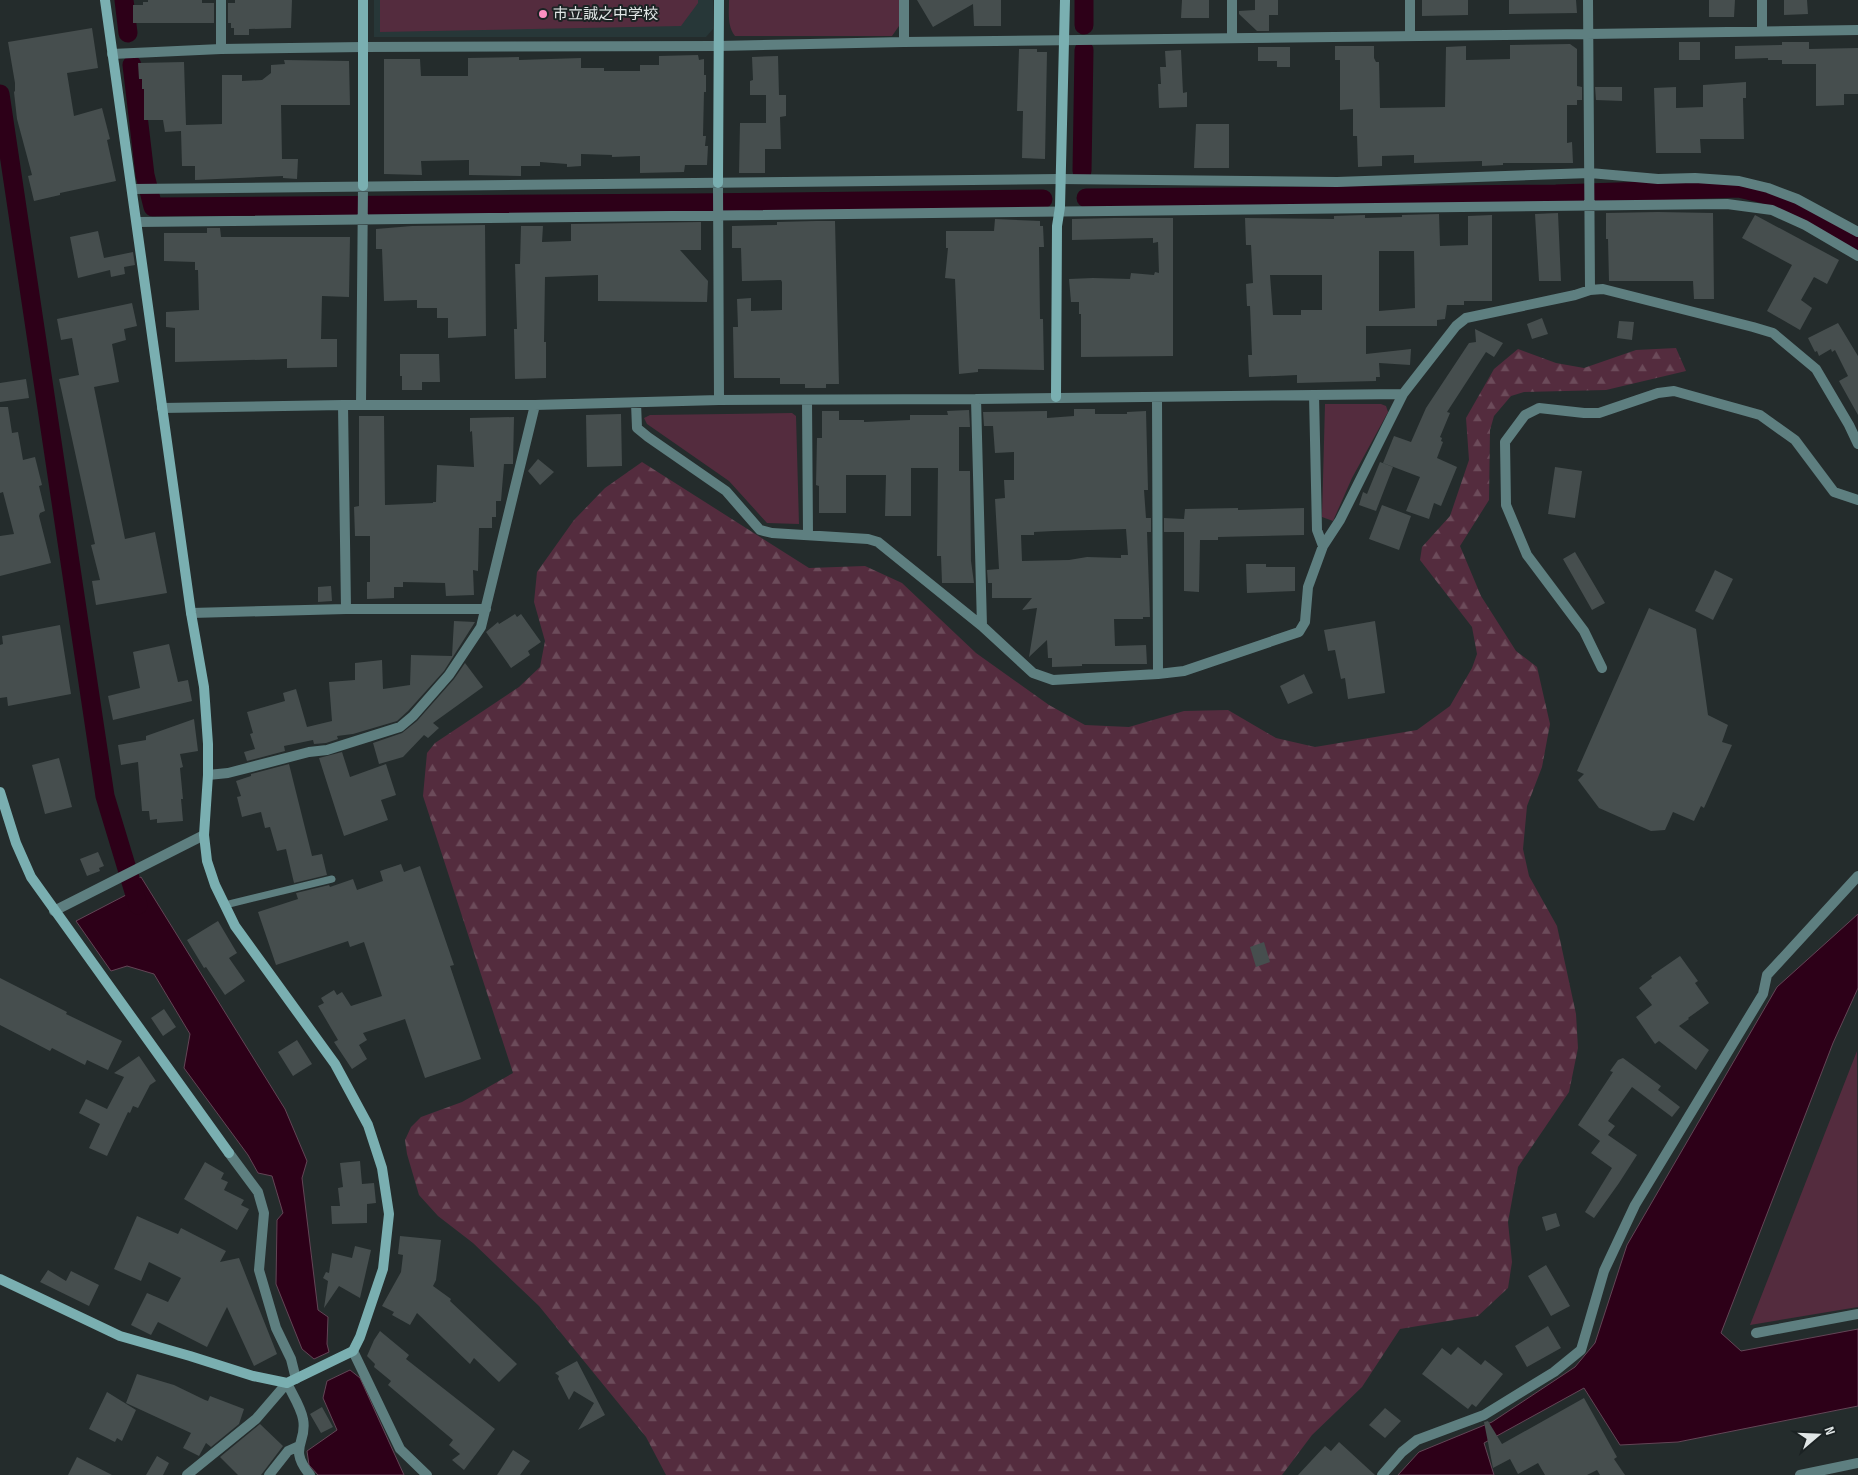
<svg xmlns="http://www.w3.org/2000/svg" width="1858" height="1475" font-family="'Sofia Sans Condensed','Noto Sans JP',sans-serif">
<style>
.built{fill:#273738}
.green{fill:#542c3e}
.forest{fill:url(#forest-firs)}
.water{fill:#2d0018;stroke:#634556}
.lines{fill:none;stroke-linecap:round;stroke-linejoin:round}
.canal{stroke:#2d0018;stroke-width:19}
.building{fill:#464e4e;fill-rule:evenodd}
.lane{stroke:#5e7f80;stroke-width:7}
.street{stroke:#5e7f80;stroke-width:10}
.secondary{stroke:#7aafb1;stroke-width:10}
.poi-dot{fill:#fc8fc1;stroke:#1b2223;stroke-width:2}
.labels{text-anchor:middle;stroke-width:4;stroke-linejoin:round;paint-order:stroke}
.poi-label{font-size:15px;fill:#e0e6e6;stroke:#1b2223;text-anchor:start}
</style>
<defs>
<pattern id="forest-firs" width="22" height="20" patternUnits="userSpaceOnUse" patternTransform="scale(1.25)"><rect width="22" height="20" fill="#542c3e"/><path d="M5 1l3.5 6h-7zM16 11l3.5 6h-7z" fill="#6c4b5a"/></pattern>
</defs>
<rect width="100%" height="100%" fill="#242c2c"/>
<!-- built -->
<path class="built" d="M374,0h339v29l-7,8h-332z"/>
<!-- green -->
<path class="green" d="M380,0h318v3l-17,23 -301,6z
M729,0h170v26l-7,10h-157c-8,-10 -6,-24 -6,-36z
M1325,404h56l5,2 2,6 -36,66 -19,43 -11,-4z
M792,413l4,3 3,108 -32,-1 -38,-42 -82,-57 -3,-6 6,-3z
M1857,1051l1,256 -108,18z"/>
<!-- forest -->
<path class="forest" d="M1676,348l10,23 -80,19 -82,2 -13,4 -17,20 -4,14 -1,70 -29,46 21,50 35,55 21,16 13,57 -8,43 -15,39 -4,43 6,27 28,50 19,88 2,34 -9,44 -51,75 -10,55 4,40 -4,26 -30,28 -78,13 -38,58 -50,48 -30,40h-616l-20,-38 -107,-131 -66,-63 -35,-27 -19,-21 -12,-41 -2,-14 6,-13 10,-10 41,-15 51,-29 -90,-277 4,-43 8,-10 84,-56 21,-20 5,-26 -11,-39 3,-30 37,-52 31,-32 37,-26 167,106 56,-2 37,17 74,70 73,52 36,20 44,2 55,-16 44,-1 48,28 39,9 102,-17 33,-24 22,-38 5,-14 -5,-27 -52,-67 2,-13 28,-31 19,-56 -3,-42 28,-49 24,-20 38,14 28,5 52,-18z"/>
<!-- water -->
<path class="water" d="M141,877l144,232 22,52 -5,17 16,132 10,7 -1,27 2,8 -15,7 -12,-10 -26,-65 1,-64 6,-7 -11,-37 -14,-3 -10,-18 -64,-87 6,-34 -36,-60 -27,-8 -16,5 -35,-50 50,-26 -2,-11z
M1858,914v74l-25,55 -112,290 20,18 117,-22v77l-180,36 -58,3 -36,-57 -100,55 10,32h-96l21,-23 73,-30 83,-55 20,-24 32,-98 150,-258z
M350,1370l10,8 44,97h-86l-9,-10 -2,-14 30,-21 -14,-32 4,-17z"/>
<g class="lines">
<!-- canal -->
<path class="canal" d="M124,0l4,33
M1084,25v-25
M132,65l13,110 8,32 535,-4 355,-4
M0,94l105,702 33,109
M1082,171l2,-121
M1086,198l470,-4 183,-6 25,6 26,12 68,40"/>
</g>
<!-- building -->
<path class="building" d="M148,0h54v3h12v20h-81v-18h10v-3h5z
M235,0h57l-1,28 -42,1v6h-15v-7h-3v-5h-3v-20h7z
M917,0h84v26h-27l-1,-22 -40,23z
M1182,0h27v18h-28z
M1255,0h23v15h-9v16h-12l-18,-17v-3l16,-1z
M1422,0h46v15l-46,1z
M1509,0h67l1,13 -68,1z
M1709,0h26l-1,17h-25z
M1784,0h23l1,14 -24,1z
M92,28l6,40 -31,5 7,43 28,-8 8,31 -3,1 9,41 -56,12v2l-26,6 -6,-25 4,-1 -15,-56 -3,-27 1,-1v-8l-7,-41z
M1679,42h21v18h-21z
M1782,42h27v7l49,-1v46h-14v11l-28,1v-42h-34v-4h-14v-2l-33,1v-13l47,-1z
M1570,44l7,5v37l5,1v13h-5v5h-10v38l5,-1 1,21h-70v2l-21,1v-5l-68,2v-8l-32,1v10l-24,1 -1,-31h-4v-27l-13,1v-50h-5v-14h39v12l2,4h3l1,46 65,-1 1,-60 20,-1v14l44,-1v-14z
M1258,47h32v20h-13v-6h-19z
M1019,49h18v3h10l-2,107 -23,-1 1,-47h-6z
M1181,50l2,43 4,-1v15l-28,1 -1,-24h3l-1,-17h6l-1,-16z
M698,55l1,5 5,-1v16h2v17h-2l-1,44h3l-1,10h3l-1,19h-22l-1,7 -44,1v-17l-28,1v-2l-31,-1v12l-14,1v-3l-27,-2v4h-19v10l-52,-1v-15l-48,1 1,14 -38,-1v-115h36l1,17h47v-18l51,-1v3l62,-2v10h23v3h36v-6h19v-9z
M778,56l1,39h7v21l-6,1 1,32h-16v24h-26l1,-50h26v-28h-16v-14l3,-1 -1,-23z
M284,60l65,1 1,44h-69l1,54h16l-1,20 -14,-1v-2l-88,4v-14h-13l-1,-35 -16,1 -2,-12h-19v-31h-2v-10h-3l-1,-16 46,-1 2,63 36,-1v-49h20v6l20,-1 9,-7v-8l14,-1z
M1746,82v16h-3l1,41h-44l1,14h-45l-2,-65 22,-1v21l27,-1v-22z
M1595,87h27v14l-26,-1z
M1196,124h33v44h-35z
M1658,212l55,1 1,86h-20l-1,-18h-84l-1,-42h-2v-26z
M1558,213l3,68h-22l-4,-67z
M1439,214l1,32 28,-1v-29l24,-1v86h-28v4h-17l-2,14 -8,1v6h-71v28l45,-5 -1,16 -31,-2 1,14h-4v4l-79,2v-8l-48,2 -1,-22h4l-2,-49h-3l-1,-22 7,-1 -2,-38h-5l-1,-27 89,1v-3l31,-1v3l37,-1v-2zM1379,251h35l1,57 -36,3zM1270,275h52v35h-21v5h-28z
M1755,215l84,45 -12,24 -13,-7 -13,23 11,8 -12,22 -33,-19 25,-46 -50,-27z
M1115,218h58v138l-92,1v-43h-2v-12h-8l-2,-23 24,-1 37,1 1,-6 23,2 1,-3 4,1 -1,-31 -5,1v-5l-81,2v-21z
M995,219l45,2v5h3l1,21h-5l1,72h3l1,51 -66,-1v3l-19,2 -4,-95 -10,-1 3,-30h-2v-17h48z
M816,221h19l4,163h-13v4h-21v-4h-25v-6h-46l-1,-51h5l-1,-28 14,-1v13l31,-1v-28l-1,-2 -39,1 -1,-33h-9v-22l45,-1v-3z
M701,222v28h-21l28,31 -1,21 -109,-1v-26l-53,2 -1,65h2v36l-31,1 -1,-50h3l-2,-65h5l1,-38h22l-1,16 29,-1v-17z
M485,225l1,111 -38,2v-20h-11v-10h-20v-8l-33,1 -2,-52h-6v-20l36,-3z
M207,228h13l1,9h129l-1,60 -27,-1 -1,43h16v28l-50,1v-9l-112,3v-34l-9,-1v-15l33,-2 -1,-40h-3v-8l-31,-1v-28h43z
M98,231l6,27 29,-6 2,13 -11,2 1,7 -14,3 -1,-7 -32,8 -8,-41z
M132,303l5,23 -13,3 2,11 -14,4 7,38 -25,5 31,152 30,-7 12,61 -71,12 -4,-24 8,-1 -9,-35 4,-1 -36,-165 20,-4 -7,-37 -11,2 -4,-21z
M1542,318l6,16 -16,5 -5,-15z
M1619,321l15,1 -2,18 -15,-2z
M1838,323l20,33v59l-19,-34 9,-5 -13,-26 -3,2 -1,-3 -12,7 -2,-5 -2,1 -7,-14z
M1475,329l28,14 -9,14 -8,-5 -39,60 3,1 -10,24 2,1 -1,3 2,1 -6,16 20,9 -16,39 -7,-3 -5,16 -23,-8 14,-34 -37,-14 11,-27 17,6 15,-34 43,-65 7,-1z
M400,354h39l1,28h-18v8h-20v-14h-2z
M26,379l3,19 -29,4v-19z
M0,407h8l4,26 6,-1 5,28 12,-3 7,28 -3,1 6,25 -5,2 -1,3 12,47 -51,13v-40l14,-2 -11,-42 -3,1z
M1074,409h21v5h32v-2l19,-1 2,79h-4l2,28h5v14h-4l3,85h-7v2h-29l1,27 31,-1 1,19h-65v2l-30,1v-9h-4l-1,-18 -18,17 8,-49 -15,2 10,-12h-40v-15h-4l-1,-13 12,-1 -4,-70 10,-1 -1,-18h10v-28l-19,1 -2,-27h-9l-1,-14 64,-1v7l27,-2zM1126,529l2,26h-7v3l-34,-1 -18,3 -47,1 -1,-26h13v-3l20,-1z
M969,410l1,17h-11v44h11l1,90 3,22h-32l-1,-27h-4l1,-88h-27v48h-26l1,-41h-40v38h-27v-27l-3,-1 1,-47h5v-27h17v9h25v2l46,-2v-5h38l-1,-4z
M621,414l1,52 -35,1 -1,-52z
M359,416h25l1,89 48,-2v-1h3l1,-37 37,2 -2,-36 -2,1v-14l44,-1 -1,47h-9l-3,37h-5v16h-4v11h-13l-1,43 -5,-1 1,25 -28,1 -1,-13 -42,-1v5h-9v11l-27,1v-17h3v-46h-15l-1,-29 5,-1z
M538,459l16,13 -14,13 -12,-14z
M1380,462l13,5 -17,44 -17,-6 4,-13 4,2z
M1555,467l27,4 -7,47 -27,-4z
M1382,505l29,11 -12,34 -30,-11z
M1238,508v2l66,-2v27l-86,2v3h-18l-1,52 -15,-1v-59h-20v-14l20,1 1,-10z
M1575,552l30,51 -13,7 -29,-51z
M1246,564h20v3h29v24l-48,2z
M1715,570l18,9 -20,41 -18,-9z
M331,586l1,15 -14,1v-15z
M1649,608l47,21 12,86 20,10 -6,17 10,3 -28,63 -3,-2 -7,15 -21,-9 -8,18 -14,1 -52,-23 -21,-28 6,-6 -7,-3z
M515,614l2,3 4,-3 20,28 -13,9 2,4 -19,13 -25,-36 12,-10 1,2z
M454,621l21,1 -31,49 -36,40 -11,10 -44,13 -16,2 1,3 -12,4 -12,1 -1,-4 -29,6 1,5 -38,10 -3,-9 11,-3 -5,-15 3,-1 -6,-21 38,-11 -2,-8 13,-4 11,38 25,-6 -3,-39 26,-2v-17l27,-3 1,29 27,-4 1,-30 41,1z
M1375,621l10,72 -37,6 -3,-21 -4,1 -6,-29 -7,1 -4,-21z
M60,625l11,69 -63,12 -1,-9 -7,1v-53l3,-1 -1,-8z
M169,644l9,38 10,-2 4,21 -79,19 -5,-24 32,-8 -7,-36z
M465,663l18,24 -50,36 6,5 -11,10 -4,-3 -21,22 -24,7 -6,-21 29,-10 15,-12 37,-42z
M1304,674l9,19 -25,11 -8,-18z
M194,719l4,32 -18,3 3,13 -3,1 3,31h-2l2,22 -26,2v-4l-7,1 -1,-9h-7l-4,-49 -17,3 -3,-20 28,-5v-4z
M342,752l8,25 36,-13 10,31 -15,5 7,20 -44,16 -25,-78z
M59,758l13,49 -27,7 -13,-49z
M289,764l23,92 10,-2 5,21 -33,8 -8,-34 -9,2 -7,-24 -5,1 -4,-16 -19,5 -5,-20 4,-1 -5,-15 15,-5v-2z
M98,852l6,14 -5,2 1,3 -13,5 -7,-17z
M401,864l3,8 16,-6 34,99 -4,1 31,93 -56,19 -20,-59 -42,14 4,7 -8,5 8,14 -15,10 -18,-27 4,-2 -20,-34 6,-3 -3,-5 13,-8 3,5 5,-3 9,14 31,-10 -18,-54 -14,5 -2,-6 -72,24 -18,-53 40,-13 -2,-6 33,-8 1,2 23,-8 4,11 26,-9 -3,-10z
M218,921l19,32 -8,5 16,23 -20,14 -19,-28 -2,1 -17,-28z
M1264,942l6,20 -14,5 -6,-20z
M1680,956l18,25 -3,2 14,20 -21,15 1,1 -10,7 30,24 -13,20 -37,-29 -4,3 -19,-27 16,-12 -13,-17 13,-10 -1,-2z
M0,978l67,34 -1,2 56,27 -14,29 -21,-10 -2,5 -33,-17 -2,3 -50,-26z
M164,1009l12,18 -13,9 -12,-18z
M297,1040l15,24 -19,12 -15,-24z
M139,1056l17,25 -6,4 -12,23 -5,-2 -3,7 -2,-1 -21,44 -18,-8 11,-24 -21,-11 7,-14 21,10 17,-32 -10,-4z
M1623,1058l38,28 -3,4 22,17 -8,10 -40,-30 -24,34 7,5 -7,9 29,20 -18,28 -25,35 -9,-6 27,-44 -21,-15 9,-12 -22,-16 35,-53 -3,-1 8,-11z
M360,1161l2,23 12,-1 2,20 -9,1v19l-35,1 -1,-18h9l-2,-18 5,-1 -3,-24z
M205,1162l19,11 -3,6 7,3 -4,8 20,10 -3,5 8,4 -12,21 -53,-31z
M1556,1213l4,13 -14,5 -4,-14z
M137,1216l41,18 3,-6 45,23 -6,11 19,-4 38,96 -23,12 -27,-59 -20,40 -49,-25 -7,13 -20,-10 16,-32 21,9 13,-24 -32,-16 -8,19 -27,-12z
M400,1236l41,4 -5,40 -3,6 18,13 -1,2 67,63 -18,18 -25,-24 -4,6 -53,-51 -7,12 -18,-10 2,-3 -12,-6 19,-34 2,-17 -5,-1z
M355,1246l16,4 -11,48 -21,-12 -15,22 4,-27 -5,-3 3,-6 3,1 3,-20 20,5z
M1546,1265l24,41 -19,10 -23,-40z
M48,1270l18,11 5,-10 28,14 -10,21 -49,-24z
M1548,1326l13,22 -34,19 -12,-21z
M380,1331l29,24 -3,4 89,70 -31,41 -12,-10 8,-6 -11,-9 4,-5 -65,-55 3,-4 -17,-14 1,-3 -8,-8 7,-16z
M1458,1347l23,18 4,-5 18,14 -27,33 -4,-3 -4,5 -46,-35 20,-26 9,7z
M577,1361l28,54 -27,15 16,-27 -20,-12 -5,9 -11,-21 1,-3 -4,-3z
M137,1374l37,11 31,15 3,1 2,-5 34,13 -5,15 -28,23 -5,-4 -7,13 -16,-8 8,-15 -65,-30z
M107,1392l29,18 -14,31 -5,-3 -2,4 -26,-13z
M1584,1398l33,59 -3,2 11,16h-25l-3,-5 -10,5h-42l-7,-12 -20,11 -8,-15 -17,9 -9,-46 4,-1 14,23z
M322,1407l11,20 -12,6 -11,-19z
M1385,1408l16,13 -16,17 -16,-13z
M260,1424l23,22 -22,29h-23l-18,-18z
M1339,1442l36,33h-77l27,-29 6,5z
M513,1450l17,11 -10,14h-23z
M157,1456l12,7 -6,12h-17z
M77,1457l35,18h-44z"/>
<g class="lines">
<!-- lane -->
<path class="lane" d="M225,905l107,-26"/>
<!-- street -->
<path class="street" d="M904,0v42
M1232,0v38
M1410,0v36
M1588,0l2,290
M1762,31v-31
M221,49v-49
M112,54l109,-5 142,-2 355,-1 186,-4 684,-8 270,-4
M718,183l1,217
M133,189l927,-10 277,3 253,-9 68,6 37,-1 44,3 29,7 29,11 61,33
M137,222l1590,-18 45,6 33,15 53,31
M1314,395l3,135 6,16
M1157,397l1,277
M976,399l6,227
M807,400l1,135
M636,403l1,25 11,9 78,54 34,39 12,3 96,6 10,3 104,84 51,47 20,7 105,-6 26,-3 115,-39 6,-10 3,-35 15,-41 17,-26 63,-126 53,-68 10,-8 109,-23 15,-5 13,-1 150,38 20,6 43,36 33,56 9,19
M343,405l3,204
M361,405l2,-219
M162,408l181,-3h192l184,-5 257,-1 427,-5
M191,613l155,-4h140
M1602,668l-18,-37 -57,-76 -21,-50 -1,-63 20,-27 14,-7 45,5h15l59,-20 16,-2 86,24 35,25 39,52 24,8
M208,775l20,-2 81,-21 18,-2 73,-23 13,-11 36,-41 32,-48 54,-222
M54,911l150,-76
M229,1153l29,39 6,21 -5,57 17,58 15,31 5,20
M1756,1333l102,-19
M353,1351l47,98 27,26
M187,1475l69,-56 31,-36c5,11 14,24 16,36 5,24 -16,28 7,56
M269,1475l19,-24 11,-5
M1382,1475l20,-23 15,-12 67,-25 70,-43 27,-22 23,-79 31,-66 128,-211 4,-19 91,-99
M1800,1475l58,-12"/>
<!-- secondary -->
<path class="secondary" d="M718,183l1,-183
M363,186v-186
M1056,397l1,-171 3,-19 5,-207
M0,792l16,51 15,34 198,276
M0,1279l120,57 70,20 63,20 34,7 66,-32 7,-14 23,-68 6,-55 -7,-46 -14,-43 -33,-61 -100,-138 -20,-41 -8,-24 -3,-26 4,-60v-31l-4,-57 -13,-74 -86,-613"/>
</g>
<!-- markers -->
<circle class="poi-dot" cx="543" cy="14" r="5"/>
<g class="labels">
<!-- poi labels -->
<g class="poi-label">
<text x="553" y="19">市立誠之中学校</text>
</g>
</g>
<!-- north arrow -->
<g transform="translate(1818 1435) rotate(71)" stroke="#1b2223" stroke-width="4" paint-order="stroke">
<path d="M0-4L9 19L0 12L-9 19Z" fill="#e0e6e6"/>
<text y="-8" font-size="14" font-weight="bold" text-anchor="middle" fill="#e0e6e6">N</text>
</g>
</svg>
